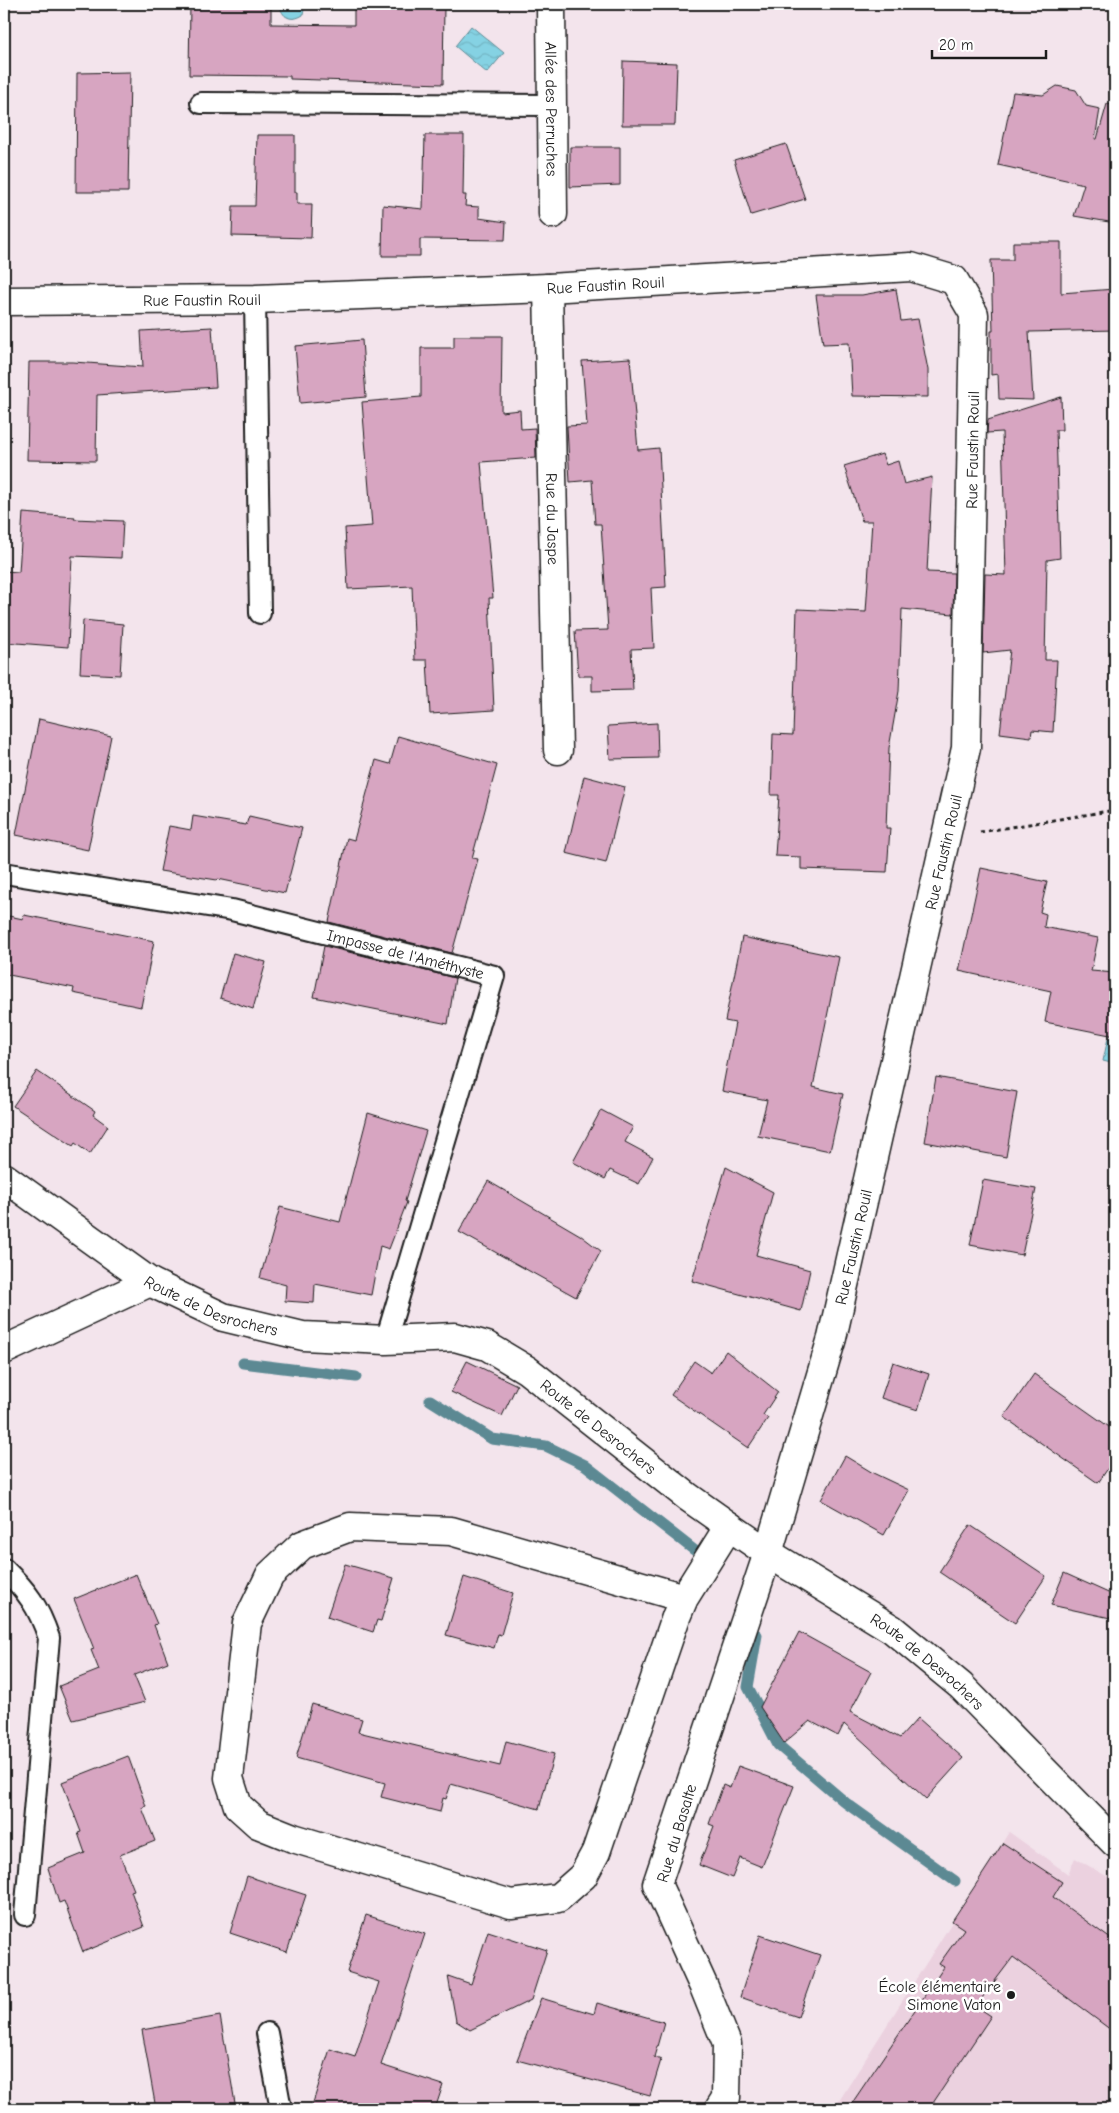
<svg xmlns="http://www.w3.org/2000/svg" width="1119" height="2113" font-family="'Comic Neue',sans-serif">
<style>
.built{fill:#ebd1df}
.water{fill:url(#water-waves);stroke:#5b8993}
.lines{fill:none;stroke-linecap:round;stroke-linejoin:round}
.stream{stroke:#5b8993;stroke-width:11}
.building{fill:#d7a5c1;stroke:#1c1c1c}
.lane-casing{stroke:#1c1c1c;stroke-width:24}
.street-casing{stroke:#1c1c1c;stroke-width:31}
.secondary-casing{stroke:#1c1c1c;stroke-width:31}
.path{stroke:#1c1c1c;stroke-width:3;stroke-dasharray:4 4;stroke-linecap:butt}
.lane{stroke:#fff;stroke-width:20}
.street{stroke:#fff;stroke-width:28}
.secondary{stroke:#fff;stroke-width:28}
.poi-dot{fill:#1c1c1c;stroke:#fff;stroke-width:2}
.labels{text-anchor:middle;stroke-width:5;stroke-linejoin:round;paint-order:stroke}
.street-label{font-size:16px;fill:#1c1c1c;stroke:#fff}
.poi-label{font-size:16px;fill:#1c1c1c;stroke:#fff;text-anchor:end}
</style>
<defs>
<pattern id="water-waves" width="16" height="10" patternUnits="userSpaceOnUse" patternTransform="scale(1.25)"><rect width="16" height="10" fill="#85d2e3"/><path d="M0 5q4-4 8 0t8 0" fill="none" stroke="#72b4c2"/></pattern>
</defs>
<rect width="100%" height="100%" fill="#f3e4ec"/>
<filter id="ink" filterUnits="userSpaceOnUse"><feTurbulence type="fractalNoise" baseFrequency=".02" numOctaves="2"/><feDisplacementMap in="SourceGraphic" scale="10" xChannelSelector="R" yChannelSelector="G"/><feConvolveMatrix kernelMatrix="1 2 1 2 8 2 1 2 1" color-interpolation-filters="sRGB"/></filter>
<g filter="url(#ink)">
<!-- built -->
<path class="built" d="M1009,1832l59,42 7,-16 40,23v228h-281z"/>
<!-- water -->
<path class="water" d="M280,4h25l-2,11c-11,7 -22,3 -23,-11z
M471,26l33,27 -17,20 -32,-27z
M1108,1038l7,1v25l-12,-3z"/>
<g class="lines">
<!-- stream -->
<path class="stream" d="M243,1363l113,14
M430,1400l62,39 54,7 39,19 109,85
M757,1635l-9,52 30,58 68,58 109,78"/>
</g>
<!-- building -->
<path class="building" d="M190,4h81v20l83,1v-21h90l-1,80 -153,-5v-3l-101,-1z
M623,61l54,2 -2,62h-53z
M130,72l-2,120h-52l1,-119z
M1057,86l19,4 10,16 14,3 -5,30h2l10,-35 8,1v118l-41,-7 10,-32 -86,-19 15,-73 30,3z
M257,135h38v57h2v12h15l-1,34 -79,-2 1,-30h22z
M425,135h39l-1,60h3l-1,11 14,1v11l27,4 -1,18 -85,-1v17h-38l1,-51 40,4z
M786,144l19,55 -54,16 -17,-55z
M570,147h50v38l-50,2z
M1013,242h48v51l54,-4v41l-86,2 4,68 -34,-1 -1,-25 -7,1v-44h2l-2,-71h22z
M896,289l5,32 17,-2 10,51v27l-76,-1 -3,-53 -26,1 -7,-49h46z
M212,327l4,60 -119,8 -1,66 -69,-1 2,-98h44l70,5 -2,-36z
M454,336h48l-1,76 19,-2 1,19 14,-1 1,30 -55,4 12,136h-4l5,112 -64,4 -3,-54h-12l-3,-74 -64,3 -3,-61 27,-2 -10,-124 59,-5v-49h33z
M362,340l4,57 -66,6 -5,-57z
M630,358l8,92 21,-2 7,139 -15,1 3,60 -23,1 2,41 -41,1v-15h-14l-3,-45 33,-1 -7,-106h-6l-3,-44 -22,2 -3,-56 20,-1 -5,-64z
M1061,397l1,33h-6l4,128 -13,2 -2,100h12l-4,72 -21,-2 -1,7 -31,-4 10,-83 -27,3 2,-79 21,1 -4,-143 -15,1 1,-13z
M882,454l4,11 12,-4 6,23 28,-7 -5,95 27,1 -1,41 -51,-5 -3,82 -10,57 -3,80h4l-3,44 -86,-3v-12l-26,-1 4,-61h-8l2,-61 20,1 4,-126 69,3 6,-91h-10l-18,-55z
M23,513l52,4 -1,2 49,2 -2,37 -49,-2 -4,91 -64,-5v-71l15,1z
M83,620l40,4 -3,51 -40,-2z
M39,719l72,17 -23,114 -72,-15z
M657,723l1,35 -48,1 -2,-33z
M398,736l99,29 -25,93 6,1 -26,94 -123,-31 18,-84 7,2 22,-80 14,4z
M584,776l41,11 -19,76 -40,-10z
M193,816l53,9 3,-9 53,12 -17,65 -67,-14 -1,1 -57,-9 9,-45 22,4z
M981,868l66,14 -7,30 6,2 -2,13 54,11 -7,33 24,2v63l-70,-14 6,-31 -92,-20z
M4,915l19,4 1,-4 130,26 -13,66 -68,-14 1,-5 -70,-14z
M742,937l97,20 -26,130 30,7 -13,57 -72,-15 9,-36 -45,-9 13,-68 -10,-2z
M324,946l131,32 -7,46 -134,-27z
M233,953l33,9 -13,47 -33,-11z
M37,1071l58,40 -2,4 15,11 -18,28 -15,-11 -2,3 -60,-40z
M936,1077l81,15 -11,65 -81,-15z
M601,1110l32,17 -8,15 28,15 -14,27 -29,-14 -5,9 -32,-17z
M368,1113l58,18 -21,70 2,1 -18,47 -9,-3 -9,49 -56,-11 -1,19 -29,-2 1,-16 -26,-7 20,-71 60,15z
M726,1167l47,25 -17,63 54,15 -9,41 -109,-30z
M983,1180l53,9 -14,66 -52,-10z
M488,1181l92,54 21,16 -25,46 -117,-65z
M726,1351l52,41 -15,23 5,3 -20,30 -77,-53 23,-34 17,12z
M467,1361l50,24 -15,31 -51,-24z
M893,1362l36,12 -11,36 -37,-12z
M1034,1374l81,57v27l-17,25 -94,-66z
M845,1456l28,17 36,17 -25,45 -63,-35z
M970,1525l76,51 -31,47 -76,-51z
M345,1564l49,14 -13,43 -4,-1 -4,12 -46,-15z
M1064,1573l51,23v23l-64,-14z
M136,1574l21,50 -3,1 14,37 -34,13 11,27 -72,18 -14,-34 40,-16 -8,-20 3,-1 -20,-50z
M464,1577l49,16 -12,42 -3,-1 -4,14 -48,-13z
M799,1632l72,40 -21,40 50,26 18,-20 45,40 -37,41 -82,-75 -6,12 -28,-15 -26,22 -24,-36z
M312,1704l50,15 -4,13 142,34 6,-25 48,13 -15,55 -88,-25 -5,15 -3,-1 -3,14 -59,-15 4,-14 -89,-25z
M128,1756l18,50 -4,2 13,33 -35,14 14,35 -3,1 13,36 -61,25 -19,-51 -5,2 -11,-35 37,-15 -7,-20 3,-1 -19,-50z
M738,1766l56,20 -32,81 -22,-9 -8,20 -33,-13 15,-39 -5,-2 14,-39 7,3z
M1003,1843l59,39 -9,15 62,45v91l-102,-76 -37,49 15,10 -62,93h-81l96,-142 -5,-3 25,-35 -12,-8z
M247,1876l59,19 -19,57 -57,-19z
M366,1915l59,19 -44,131 62,20 -8,24h-124l19,-60 25,8 24,-75 -32,-10z
M488,1931l59,19 -16,50 -61,30 -14,-9 -8,-45 23,8z
M760,1935l60,20 -22,62 -58,-20z
M541,1998l53,16 3,-11 67,19 -10,35 7,3 -11,36 -133,-36z
M220,2016l16,93h-80l-14,-79z"/>
<g class="lines">
<!-- lane casing -->
<g class="lane-casing">
<g id="lane">
<path d="M201,103l351,2"/>
<path d="M255,299l5,314"/>
<path id="s1" d="M4,873l228,37 262,66 -108,364"/>
<path d="M4,1569c24,23 34,37 45,69l-24,277"/>
<path d="M267,2033l14,76"/>
</g>
</g>
<!-- street casing -->
<g class="street-casing">
<g id="street">
<path id="s2" d="M551,4l2,210"/>
<path id="s3" d="M548,288l10,462"/>
<path id="s4" d="M4,301l251,-2 293,-11 363,-21 43,13 20,34 -8,434 -134,590 -64,215 -111,331 47,103 23,57 -1,54 -7,11"/>
<path d="M4,1350l146,-68"/>
<path d="M684,1598l-233,-67 -101,-4 -48,18 -32,30 -23,48 -18,155 9,28 20,18 35,14 218,66 47,-6 25,-22 13,-24 80,-235 8,-19 45,-72"/>
</g>
</g>
<!-- secondary casing -->
<g class="secondary-casing">
<g id="secondary">
<path id="s5" d="M4,1177l146,105 73,35 80,19 83,4 69,-3 32,9 40,24 161,127 41,29 39,27 124,76 69,57 154,157"/>
</g>
</g>
<!-- path -->
<path class="path" d="M980,832l135,-22"/>
<!-- lane -->
<use href="#lane" class="lane"/>
<!-- street -->
<use href="#street" class="street"/>
<!-- secondary -->
<use href="#secondary" class="secondary"/>
</g>
</g>
<!-- markers -->
<circle class="poi-dot" cx="1011" cy="1995" r="5"/>
<g class="labels">
<!-- street labels -->
<g class="street-label">
<text dy="6" stroke="none"><textPath href="#s2" startOffset="105">Allée des Perruches</textPath></text>
<text dy="6" stroke="none"><textPath href="#s4" startOffset="602">Rue Faustin Rouil</textPath></text>
<text dy="6" stroke="none"><textPath href="#s4" startOffset="198">Rue Faustin Rouil</textPath></text>
<text transform="translate(972 450) rotate(-89)" y="6">Rue Faustin Rouil</text>
<text dy="6" stroke="none"><textPath href="#s3" startOffset="231">Rue du Jaspe</textPath></text>
<text transform="translate(943 852) rotate(-77)" y="6">Rue Faustin Rouil</text>
<text dy="6" stroke="none"><textPath href="#s1" startOffset="410">Impasse de l'Améthyste</textPath></text>
<text transform="translate(853 1247) rotate(-77)" y="6">Rue Faustin Rouil</text>
<text dy="6" stroke="none"><textPath href="#s5" startOffset="246">Route de Desrochers</textPath></text>
<text dy="6" stroke="none"><textPath href="#s5" startOffset="666">Route de Desrochers</textPath></text>
<text dy="6" stroke="none"><textPath href="#s5" startOffset="1071">Route de Desrochers</textPath></text>
<text transform="translate(676 1833) rotate(-73)" y="6">Rue du Basalte</text>
</g>
<!-- poi labels -->
<g class="poi-label">
<text x="1001" y="1992">École élémentaire<tspan x="1001" dy="18">Simone Vaton</tspan></text>
</g>
</g>
<!-- margin -->
<rect width="1119" height="2113" fill="none" stroke="#fff" stroke-width="20"/>
<rect x="10" y="10" width="1099" height="2093" fill="none" stroke="#1c1c1c" stroke-width="2" filter="url(#ink)"/>
<!-- scale -->
<path d="M932 50v8h114v-8" fill="none" stroke="#1c1c1c" stroke-width="2.5"/>
<text x="939" y="50" font-size="15" fill="#1c1c1c" stroke="#ffffff" stroke-width="4" paint-order="stroke">20 m</text>
</svg>
